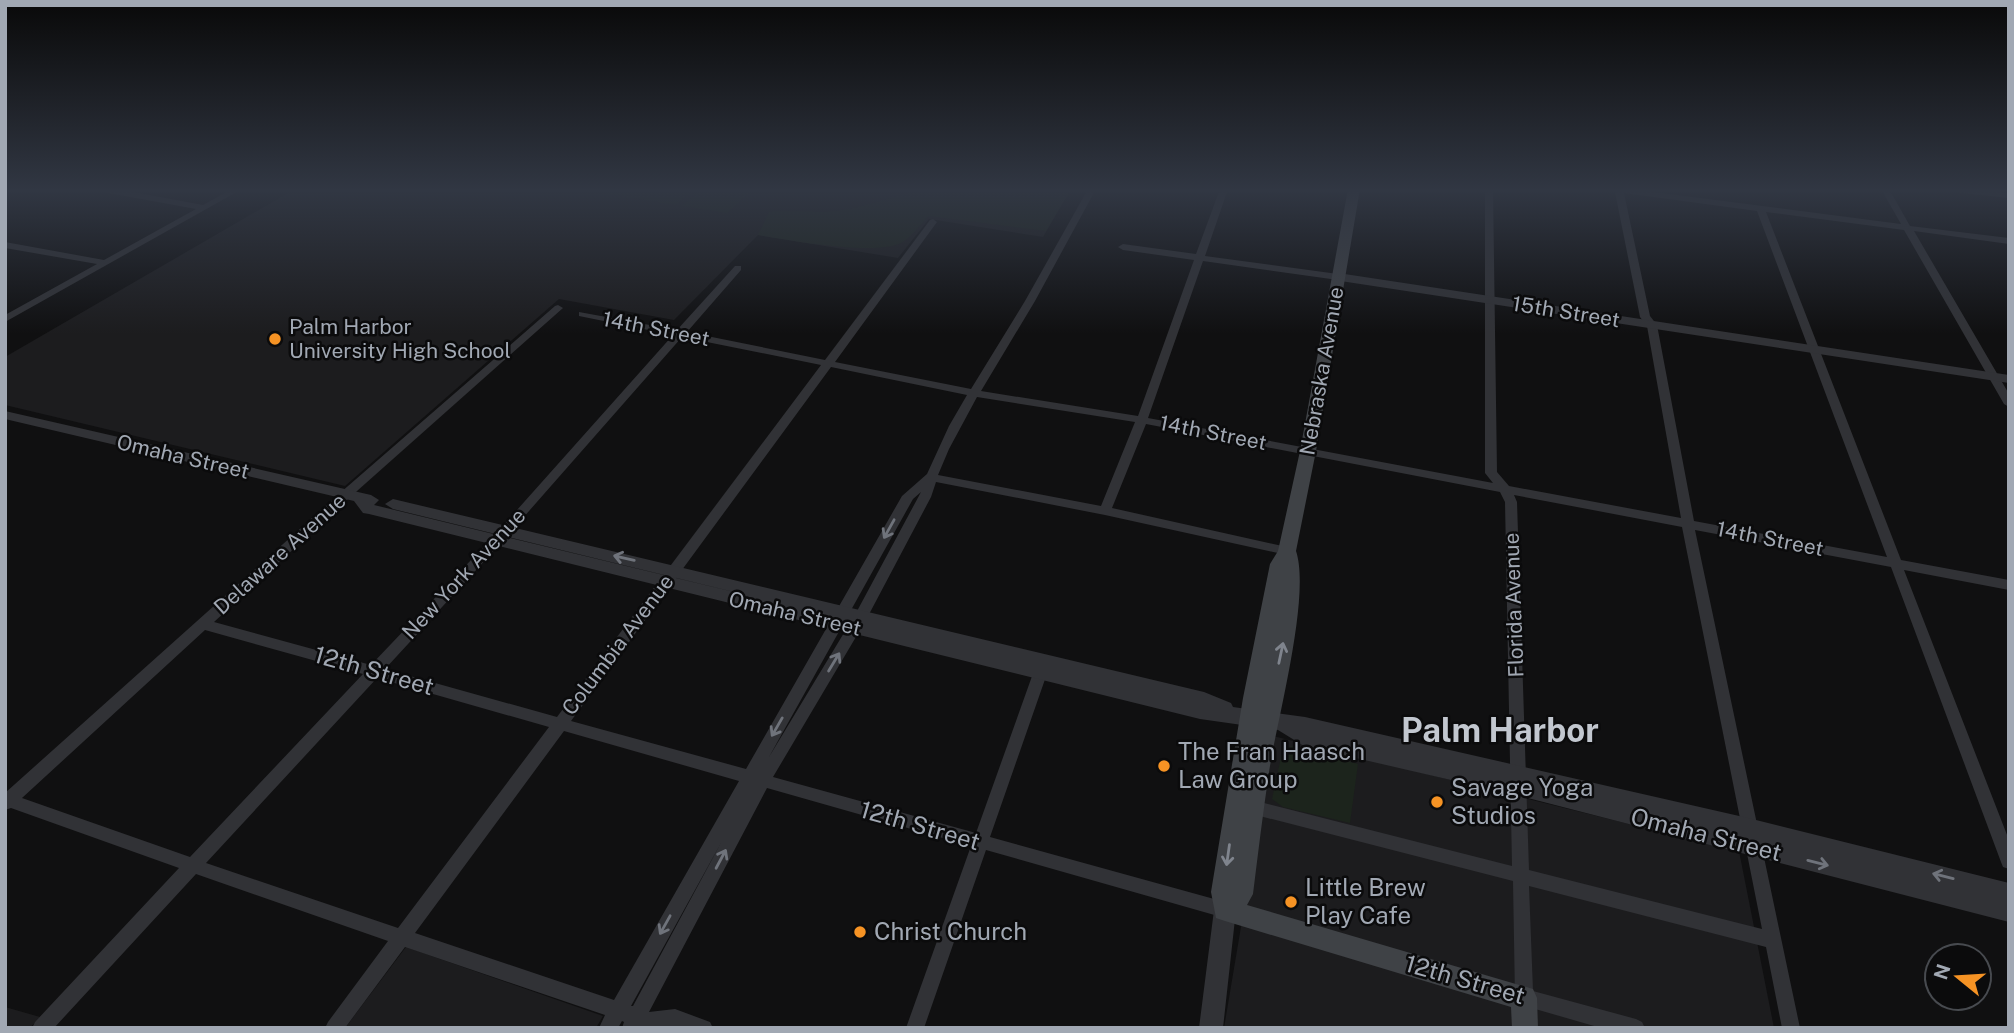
<svg xmlns="http://www.w3.org/2000/svg" width="2014" height="1033" font-family="'Public Sans',sans-serif">
<style>
.built{fill:#1c1c1e}
.green{fill:#1c241c}
.lines{fill:none;stroke-linecap:round;stroke-linejoin:round}
.minor{fill:#313236;fill-rule:evenodd}
.tertiary{fill:#313236;fill-rule:evenodd}
.secondary{fill:#3f4246;fill-rule:evenodd}
.oneway{stroke:#6f737b}
.oneway2{stroke:#7f848d}
.poi-dot{fill:#f69324;stroke:#0b0b0c;stroke-width:2.5}
.labels{text-anchor:middle;stroke-width:5;stroke-linejoin:round;paint-order:stroke}
.street-label{font-size:21px;fill:#a1a8b3;stroke:#0b0b0c}
.poi-label{font-size:21px;fill:#a1a8b3;stroke:#0b0b0c;text-anchor:start}
.near-street-label{font-size:24px;fill:#a1a8b3;stroke:#0b0b0c}
.near-poi-label{font-size:24px;fill:#a1a8b3;stroke:#0b0b0c;text-anchor:start}
.near-district-label{font-size:33px;font-weight:bold;fill:#c2c7cf;stroke:#0b0b0c}
</style>
<rect width="100%" height="100%" fill="#101011"/>
<!-- built -->
<path class="built" d="M295,189h776l-28,48 -114,-18 -31,39 -140,-23 -84,85 -115,-21 -214,187 -340,-81v-48z
M1273,736l466,115 35,177h-550z
M406,947l197,69 -7,12h-251z
M5,1007l35,10 -10,11h-25z"/>
<!-- green -->
<path class="green" d="M600,189h94l-18,16 -80,-13z
M701,189h52l-26,24 -45,-7z
M924,189h147l-25,42 -117,-15c-9,8 -18,22 -28,27 -26,13 -113,-3 -143,-8l11,-23c22,-4 43,2 65,-1 31,-3 59,-15 90,-22z
M1293,746l65,18 -8,59 -67,-16 -11,-8 11,-51z"/>
<g class="lines">
<!-- minor -->
<path class="minor" d="M99,189h18l86,16 29,-16h10l-237,133v-7l92,-51 -92,-16v-6l99,18 92,-51 -93,-17z
M1088,189h8l-61,112 -54,90 157,25 56,-156 -71,-10 -5,-3 5,-3 73,10 24,-65h8l-23,67 133,18 5,3 -5,3 -135,-19 -55,157 345,65 -8,-10v-284h8l4,283 12,14 172,32 -34,-192 -7,-9 -25,-125 -9,-3h24l271,35 -20,-35h8l21,37 99,12v6l-95,-13 95,163v13l-5,-3 -100,-174 -138,-18 135,348 108,20v10l-105,-20 105,270v29l-6,-2 -2,-5 -110,-295 -196,-37 105,498h-18l-16,-81 -237,-61 4,105 103,28 6,3 3,6h-44l-83,-24 -3,-6 -2,-117 -261,-67 -6,-2 -2,-5 2,-5 6,-2 260,66 -7,-364 -5,-10 -354,-68 -34,84 175,39 4,1 2,3 -2,3 -4,1 -182,-40 -169,-33 -5,15 -65,123 -93,157 203,56 60,-168 2,-4 5,-1 5,1 2,4 -60,172 235,65 6,2 2,6 -2,6 -6,2 -239,-68 -62,178h-18l65,-182 -204,-58 -118,224 26,-3 35,13 3,6h-91l2,-6 -2,-1 -4,7h-19l6,-13 -200,-68 -60,81h-20l3,-6 60,-81 -192,-67 -142,154h-22l3,-6 144,-154 -168,-60 -6,2v-17l335,-300 215,-187 3,-1 5,3 -215,191 -134,123 157,43 121,-127 181,-203 -94,-19v-4l98,18 58,-64h6v4l-54,62 138,28 105,-140 3,-1 4,3 -102,140 136,27 54,-88zM1624,193l133,18 130,346 -193,-36 -37,-196 -7,-9zM682,337l139,28 -264,352 -172,-48 115,-125zM831,367l136,28 -18,31 -22,48 -25,22 -156,273 -175,-48zM977,397l158,25 -34,84 -163,-31 11,-26zM921,492l-65,121 -87,144 144,-258zM1514,495l168,32 80,402 -233,-59 -12,-368zM205,630l158,44 -173,183 -168,-59zM377,678l172,49 -151,201 -192,-65zM564,731l175,50 -125,219 -199,-67zM722,841l-89,165h-2z
M1949,189h24l36,4v5l-56,-6z"/>
<!-- tertiary -->
<path class="tertiary" d="M1338,273l671,102v8l-675,-103 -2,-3z
M5,411l366,84 8,5 -5,5 517,125 -498,-121 -8,-5 8,-5 811,193 27,11 2,4 72,10 443,101 261,65v39l-489,-126 -216,-50 -26,-16 -78,-11 -831,-205 -6,-1 -9,-12 -349,-82z
M1225,900l8,3 3,7 -13,118h-24l15,-118 3,-7z"/>
<!-- secondary -->
<path class="secondary" d="M1348,189h12l-44,262 -20,100c15,45 -19,169 -27,221 -6,41 -11,81 -16,122l-6,11 286,84 4,9 1,30h-26l-1,-21 -286,-86 -9,-3 -5,-26 32,-194 27,-134 8,-13 22,-100z"/>
</g>
<!-- one-way arrows -->
<defs><path id="oneway-shaft" d="M-6 0H5M1.5-3L5.5 0L1.5 3" fill="none" stroke-width="1.6" stroke-linecap="round" stroke-linejoin="round" transform="scale(1.75)"/></defs>
<g class="oneway">
<use href="#oneway-shaft" transform="translate(889 529) rotate(119)"/>
<use href="#oneway-shaft" transform="translate(624 558) rotate(-167)"/>
<use href="#oneway-shaft" transform="translate(834 662) rotate(-59)"/>
<use href="#oneway-shaft" transform="translate(777 727) rotate(120)"/>
<use href="#oneway-shaft" transform="translate(721 859) rotate(-62)"/>
<use href="#oneway-shaft" transform="translate(1818 863) rotate(14)"/>
<use href="#oneway-shaft" transform="translate(1943 876) rotate(-166)"/>
<use href="#oneway-shaft" transform="translate(665 925) rotate(119)"/>
</g>
<g class="oneway2">
<use href="#oneway-shaft" transform="translate(1281 653) rotate(-78)"/>
<use href="#oneway-shaft" transform="translate(1228 855) rotate(98)"/>
</g>
<!-- sky -->
<linearGradient id="sky" x2="0" y2="1"><stop stop-color="#090909"/><stop offset="0.57" stop-color="#313743"/><stop offset="1" stop-color="#313743" stop-opacity="0"/></linearGradient>
<rect width="2014" height="334" fill="url(#sky)"/>
<!-- markers -->
<g class="poi-dot">
<circle cx="275" cy="339" r="7"/>
<circle cx="1164" cy="766" r="7"/>
<circle cx="1437" cy="802" r="7"/>
<circle cx="1291" cy="902" r="7"/>
<circle cx="860" cy="932" r="7"/>
</g>
<g class="labels">
<!-- street labels -->
<g class="street-label">
<text transform="translate(1566 312) rotate(9)" y="7">15th Street</text>
<text transform="translate(656 329) rotate(11)" y="7">14th Street</text>
<text transform="translate(1322 371) rotate(-80)" y="7">Nebraska Avenue</text>
<text transform="translate(1213 433) rotate(11)" y="7">14th Street</text>
<text transform="translate(183 457) rotate(13)" y="7">Omaha Street</text>
<text transform="translate(1770 539) rotate(11)" y="7">14th Street</text>
<text transform="translate(280 554) rotate(-42)" y="7">Delaware Avenue</text>
<text transform="translate(464 574) rotate(-47)" y="7">New York Avenue</text>
<text transform="translate(1514 605) rotate(-92)" y="7">Florida Avenue</text>
<text transform="translate(795 614) rotate(13)" y="7">Omaha Street</text>
<text transform="translate(618 645) rotate(-53)" y="7">Columbia Avenue</text>
</g>
<!-- poi labels -->
<g class="poi-label">
<text x="289" y="334">Palm Harbor<tspan x="289" dy="24">University High School</tspan></text>
</g>
<!-- near-street labels -->
<g class="near-street-label">
<text transform="translate(374 671) rotate(16)" y="8">12th Street</text>
<text transform="translate(920 826) rotate(16)" y="8">12th Street</text>
<text transform="translate(1706 835) rotate(14)" y="8">Omaha Street</text>
<text transform="translate(1465 980) rotate(16)" y="8">12th Street</text>
</g>
<!-- near-poi labels -->
<g class="near-poi-label">
<text x="1178" y="760">The Fran Haasch<tspan x="1178" dy="28">Law Group</tspan></text>
<text x="1451" y="796">Savage Yoga<tspan x="1451" dy="28">Studios</tspan></text>
<text x="1305" y="896">Little Brew<tspan x="1305" dy="28">Play Cafe</tspan></text>
<text x="874" y="940">Christ Church</text>
</g>
<!-- near-district labels -->
<g class="near-district-label">
<text x="1500" y="742">Palm Harbor</text>
</g>
</g>
<!-- border -->
<rect width="2014" height="1033" fill="none" stroke="#a1a8b3" stroke-width="14"/>
<!-- north arrow -->
<g transform="translate(1958 977) rotate(288)"><circle r="33" fill="#0b0b0c" stroke="#474a4f" stroke-width="2"/>
<path d="M0-5L12 26L0 18L-12 26Z" fill="#f69324"/>
<text y="-10" font-size="19" font-weight="bold" text-anchor="middle" fill="#a1a8b3">N</text>
</g>
</svg>
